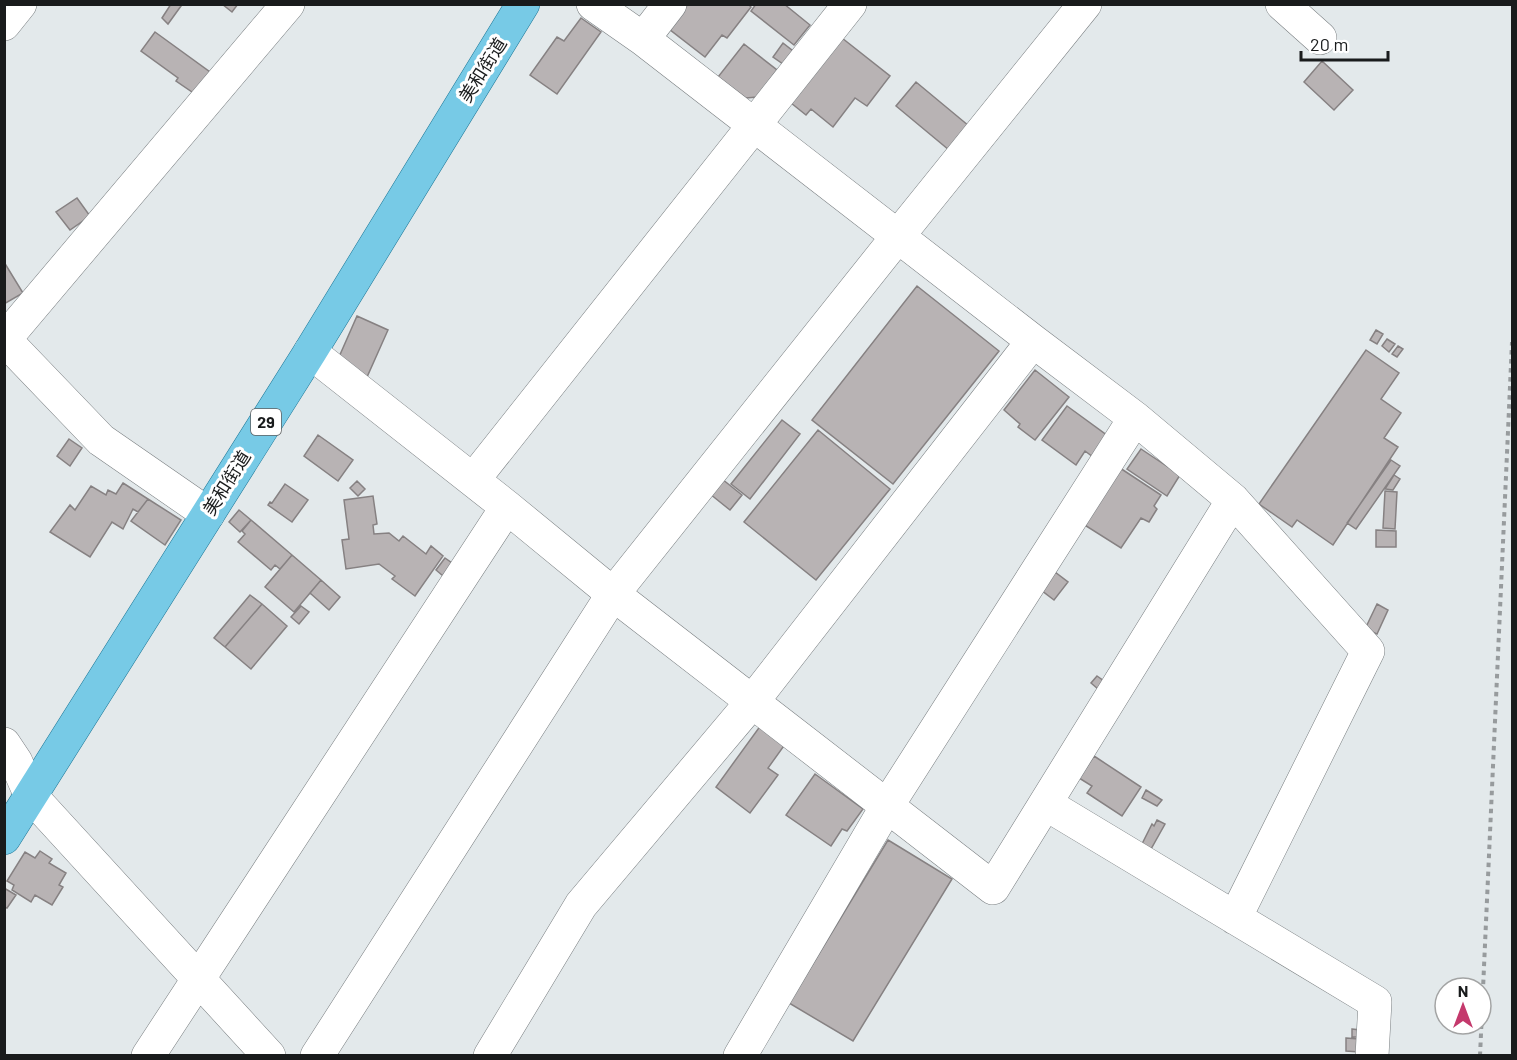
<svg xmlns="http://www.w3.org/2000/svg" width="1517" height="1060" font-family="Barlow,'Noto Sans JP',sans-serif">
<style>
.building{fill:#b8b3b4;stroke:#868182;stroke-width:1.5}
.lines{fill:none;stroke-linecap:round;stroke-linejoin:round}
.minor-casing{stroke:#797e80;stroke-width:34}
.major-casing{stroke:#1b7595;stroke-width:34}
.path{stroke:#979b9d;stroke-width:4;stroke-dasharray:4.5 4.5;stroke-linecap:butt}
.minor{stroke:#fff;stroke-width:33}
.major{stroke:#77cae6;stroke-width:33}
.labels{text-anchor:middle;stroke-width:6;stroke-linejoin:round;paint-order:stroke}
.shield{fill:#fff;stroke:#5e5f60;stroke-width:1.5}
.shield-label{font-size:16px;font-weight:bold;fill:#191b1c}
.street-label{font-size:18px;fill:#191b1c;stroke:#fff}
</style>
<rect width="100%" height="100%" fill="#e3e9eb"/>
<!-- building -->
<path class="building" d="M171,4h8l2,2 -13,18 -6,-6z
M222,4h16l-6,8z
M688,4h60l3,3 -24,31 -5,-3 -17,22 -36,-28z
M756,4h28l26,21 -16,20 -43,-34z
M581,18l20,14 -44,62 -27,-19 27,-38 7,4z
M155,32l55,40 -15,22 -19,-13 2,-3 -37,-27z
M842,38l48,38 -23,30 -12,-8 -22,29 -22,-18 -5,6 -15,-12z
M783,43l10,8 -10,13 -10,-7z
M744,44l33,26 -20,27 -11,1 -28,-21z
M1322,61l31,29 -19,20 -30,-28z
M916,82l53,44 -20,24 -53,-44z
M77,198l13,18 -20,14 -14,-18z
M4,262l19,31 -19,11z
M917,286l82,65 -106,133 -81,-64z
M357,316l31,14 -21,47 -28,-20z
M1376,330l7,4 -6,10 -7,-4z
M1387,339l8,5 -6,8 -7,-6z
M1398,346l5,3 -6,8 -5,-3z
M1366,350l33,23 -18,26 20,14 -17,25 14,9 -65,98 -36,-25 -5,7 -33,-23z
M1035,370l34,27 -34,43 -17,-13 2,-3 -16,-14z
M1067,406l41,30 -15,21 -8,-6 -9,14 -34,-25z
M782,420l18,14 -50,65 -19,-15z
M818,430l72,59 -74,91 -72,-58z
M318,435l35,25 -15,21 -34,-25z
M69,439l13,9 -12,18 -13,-10z
M1141,449l39,26 -13,21 -40,-27z
M1391,460l9,6 -44,63 -9,-6z
M1120,468l41,27 -7,11 3,3 -8,13 -8,-4 -20,30 -38,-24z
M1394,475l6,4 -7,11 -8,-1z
M722,479l20,16 -12,15 -20,-16z
M357,481l8,8 -7,7 -8,-8z
M123,483l25,16 -10,13 -5,-3 -10,20 -11,-7 -22,35 -40,-25 20,-27 5,5 16,-24 15,9 2,-5 8,4z
M285,484l23,16 -16,22 -24,-17 2,-3 2,1z
M1385,491l12,1 -2,37 -12,-1z
M373,496l4,28 -4,1 1,9 15,-1 10,8 4,-5 23,18 5,-8 12,10 -28,40 -23,-17 3,-3 -16,-12 -33,5 -4,-29 7,-1 -5,-39z
M148,499l33,21 -16,25 -34,-24z
M239,510l12,10 -11,12 -11,-10z
M251,520l41,35 -12,14 -5,-4 -4,5 -33,-28 7,-8 -3,-3z
M1376,530l20,1v16h-20z
M292,555l29,25 -27,32 -29,-25z
M445,558l7,5 -9,13 -7,-6z
M1055,572l13,10 -14,18 -13,-10z
M321,580l19,17 -11,13 -19,-17z
M250,595l12,9 -37,43 -11,-9z
M262,604l25,22 -36,43 -26,-22z
M1377,604l11,6 -11,24 -12,-5z
M301,606l8,6 -10,12 -8,-7z
M1097,676l7,5 -6,8 -7,-6z
M761,725l25,18 -18,25 10,7 -28,38 -34,-26z
M1094,756l47,31 -19,29 -35,-23 5,-7 -13,-8z
M815,774l48,35 -16,22 -5,-2 -11,17 -45,-31z
M1146,790l16,10 -5,6 -15,-8z
M1157,820l8,4 -14,25 -9,-5 10,-20 2,2z
M888,840l64,39 -99,162 -64,-38z
M40,851l12,8 -3,4 17,10 -7,12 4,2 -11,18 -17,-10 -4,7 -19,-12 2,-5 -7,-4 18,-29 10,6z
M4,888l12,7 -9,13 -3,-1z
M1352,1029l8,1 -1,7h-7z
M1346,1038l13,1v13l-13,-1z"/>
<g class="lines">
<!-- minor casing -->
<g class="minor-casing">
<path id="minor" d="M593,4l50,35 390,302 102,77 98,82 135,151 -133,267
M1282,4l38,34
M4,24l16,-20
M643,39l27,-35
M4,340l284,-336
M5,340l96,100 107,74
M310,352l197,155 106,87 380,294 240,-388
M473,480l377,-476
M4,744l12,18 15,34 238,260
M1046,804l329,198 -3,54
M148,1056l359,-549
M317,1056l296,-462 285,-358 187,-232
M490,1056l91,-151 171,-203 281,-361
M740,1056l147,-250 248,-388"/>
</g>
<!-- major casing -->
<g class="major-casing">
<path id="major" d="M4,838l306,-486 213,-348"/>
</g>
<!-- path -->
<path class="path" d="M1480,1056l32,-714"/>
<!-- minor -->
<use href="#minor" class="minor"/>
<!-- major -->
<use href="#major" class="major"/>
</g>
<g class="labels">
<!-- shield labels -->
<rect class="shield" x="251" y="409" width="30" height="26" rx="4.5"/>
<g class="shield-label">
<text x="266" y="428">29</text>
</g>
<!-- street labels -->
<g class="street-label">
<text transform="translate(483 70) rotate(-58)" y="6">美和街道</text>
<text transform="translate(227 483) rotate(-58)" y="6">美和街道</text>
</g>
</g>
<!-- border -->
<rect width="1517" height="1060" fill="none" stroke="#191b1c" stroke-width="12"/>
<!-- north arrow -->
<g transform="translate(1463 1006)"><circle r="28" fill="#ffffff" stroke="#a3a4a4" stroke-width="1.5"/>
<path d="M0-4.5L10 22L0 15L-10 22Z" fill="#c4396c"/>
<text y="-9" font-size="16" font-weight="bold" text-anchor="middle" fill="#191b1c">N</text>
</g>
<!-- scale -->
<path d="M1301 51v9h87v-9" fill="none" stroke="#191b1c" stroke-width="3"/>
<text x="1310" y="51" font-size="18" fill="#191b1c" stroke="#ffffff" stroke-width="4.5" paint-order="stroke">20 m</text>
</svg>
